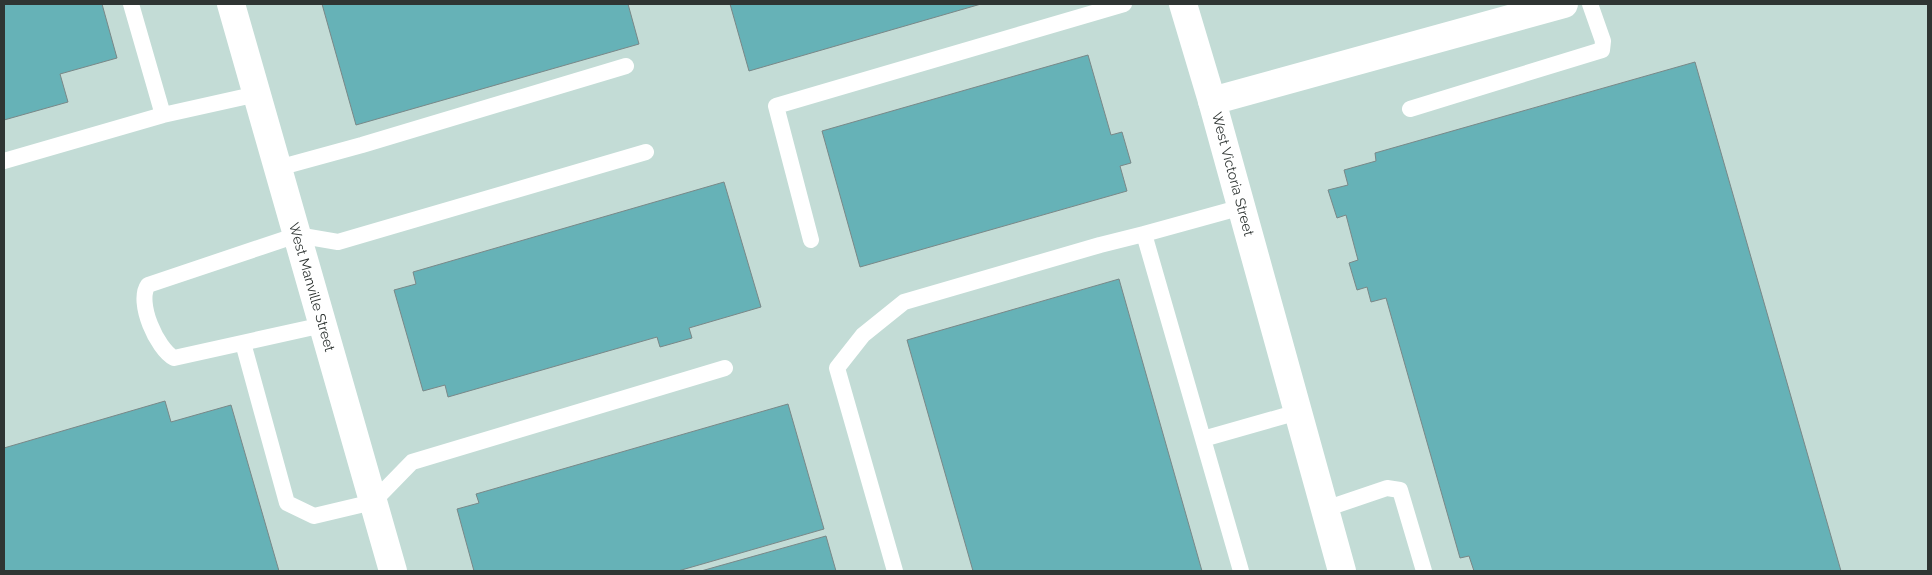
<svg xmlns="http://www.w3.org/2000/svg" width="1932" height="575" font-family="Raleway,sans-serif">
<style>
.built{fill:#c3dcd6}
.building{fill:#66b2b7;stroke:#798888}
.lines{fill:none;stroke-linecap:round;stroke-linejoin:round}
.service{stroke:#fff;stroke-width:16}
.minor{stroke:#fff;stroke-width:28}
.tertiary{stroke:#fff;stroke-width:28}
.labels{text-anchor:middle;stroke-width:4;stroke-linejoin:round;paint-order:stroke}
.street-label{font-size:14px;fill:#2f3533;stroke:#fff}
</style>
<rect width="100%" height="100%" fill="#d5e5e1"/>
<!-- built -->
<path class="built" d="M4,4h1924v567h-1924z"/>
<!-- building -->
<path class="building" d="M4,4h98l15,54 -57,16 8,28 -64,18z
M322,4h306l11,40 -283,81z
M730,4h251l-232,67z
M1088,55l23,80 11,-3 9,31 -11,3 7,25 -267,76 -38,-136z
M1695,62l146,509h-367l-5,-15 -9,2 -74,-260 -15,4 -4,-15 -10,3 -8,-27 9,-3 -12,-45 -9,3 -9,-28 20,-5 -4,-15 32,-9 -1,-8z
M724,182l37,125 -72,21 3,10 -32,9 -3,-10 -209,60 -3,-12 -22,6 -29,-101 22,-6 -3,-12z
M1119,279l83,292h-229l-66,-231z
M165,401l6,21 60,-17 48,166h-275v-123z
M788,404l36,125 -146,42h-204l-17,-62 22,-6 -3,-9z
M826,536l10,35h-135z"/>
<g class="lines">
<!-- service -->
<path class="service" d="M131,4l32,111 94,-21
M1410,109l192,-59 1,-9 -13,-37
M4,161l159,-46
M278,168l84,-23 264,-79
M811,240l-35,-134 348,-102
M323,325l-149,33c-17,-9 -38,-56 -26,-73l149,-50 41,7 308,-90
M243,343l44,160 27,13 59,-14 39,-40 313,-94
M1203,439l95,-27
M1325,509l62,-21 13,2 24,81
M895,571l-58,-203 26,-33 41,-33 196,-57 44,-11
M1241,571l-97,-337 98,-27"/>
<!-- minor -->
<path class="minor" d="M1183,4l29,97"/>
<!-- tertiary -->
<path class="tertiary" d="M231,4l162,567
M1342,571l-130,-470 352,-97"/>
</g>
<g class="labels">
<!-- street labels -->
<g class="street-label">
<text transform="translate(1233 174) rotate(75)" y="5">West Victoria Street</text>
<text transform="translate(312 287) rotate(74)" y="5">West Manville Street</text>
</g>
</g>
<!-- border -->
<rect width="1932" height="575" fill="none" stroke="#2f3533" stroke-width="10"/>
</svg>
